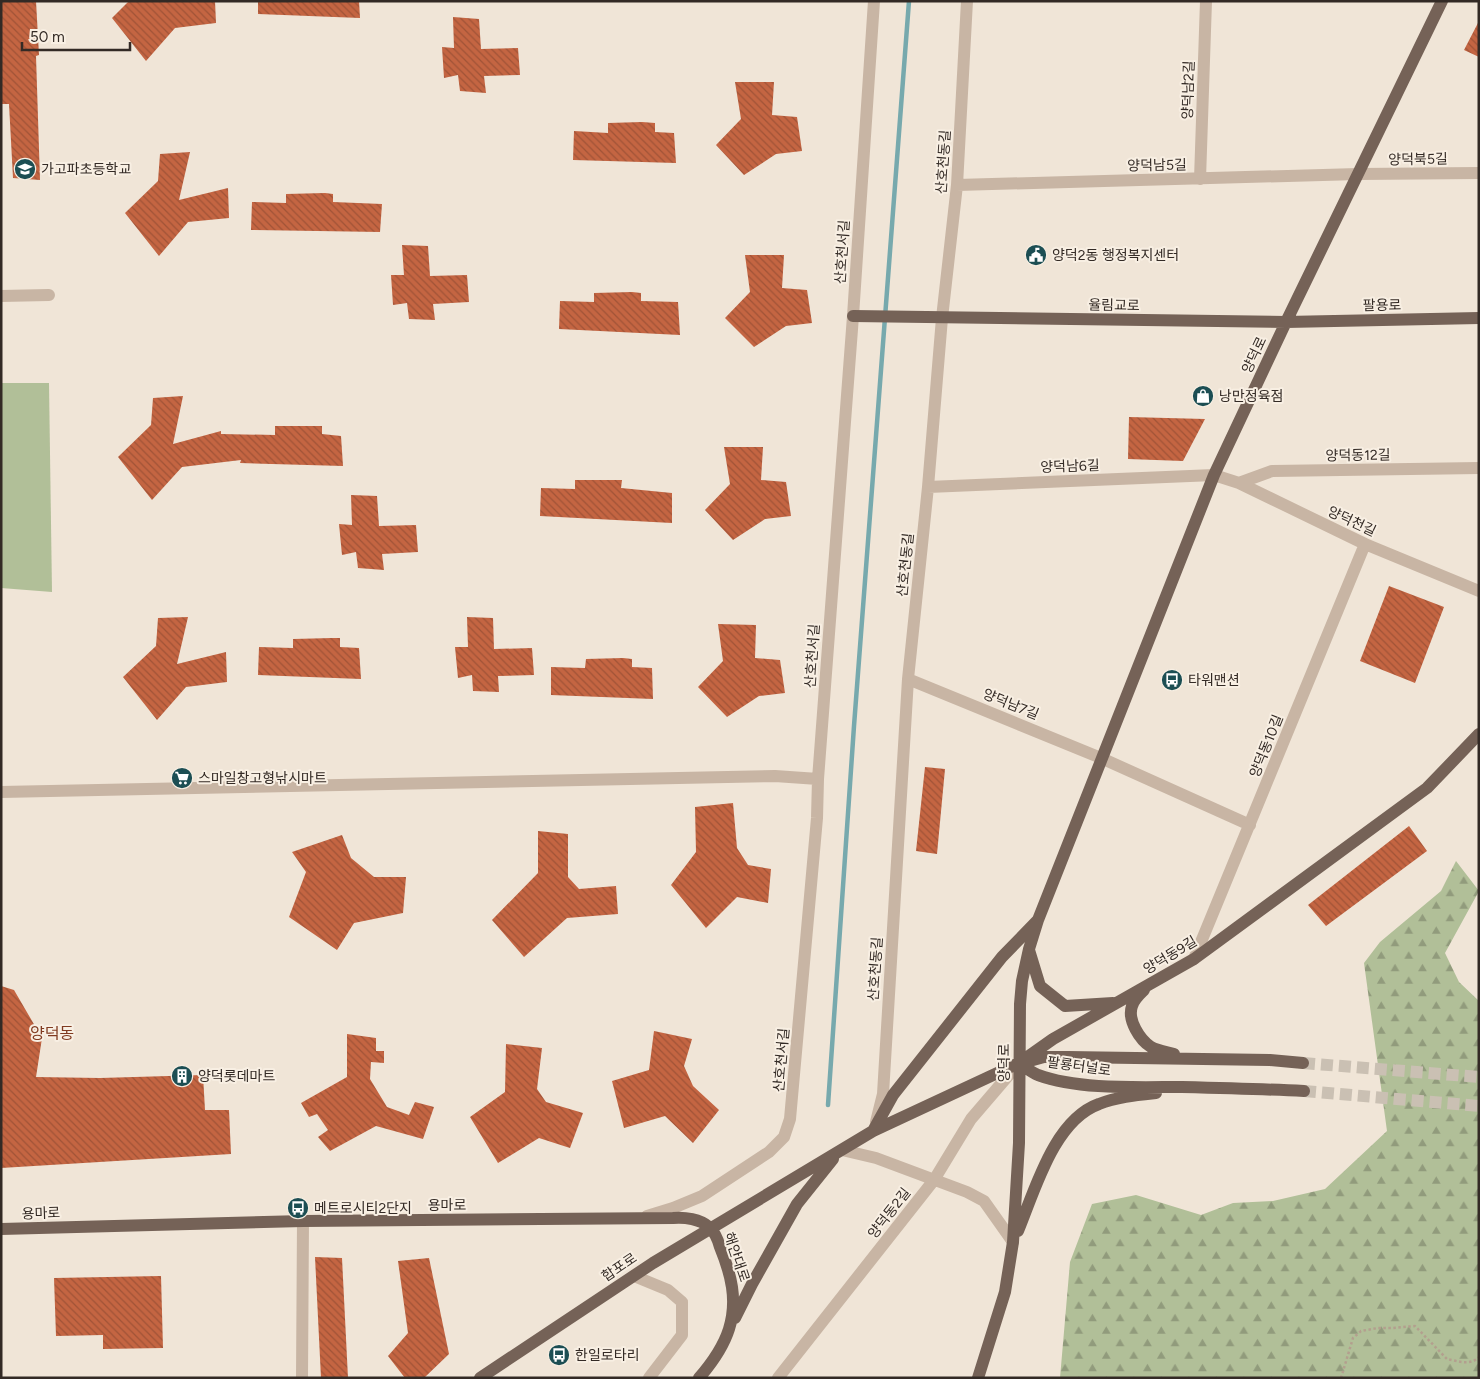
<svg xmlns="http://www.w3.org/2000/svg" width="1480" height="1379" font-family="Figtree,'Noto Sans KR',sans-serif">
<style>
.forest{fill:url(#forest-firs)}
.park{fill:#b1bf98}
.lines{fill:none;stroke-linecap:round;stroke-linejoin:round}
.stream{stroke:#77a9ad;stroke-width:4.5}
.building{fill:url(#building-back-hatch)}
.major-tunnel{stroke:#cac0b3;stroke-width:12;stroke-dasharray:12 6;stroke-linecap:butt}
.path{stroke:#b39f8e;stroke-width:2.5;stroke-dasharray:2.5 2.5;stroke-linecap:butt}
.minor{stroke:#c8b5a4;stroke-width:12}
.major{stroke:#756257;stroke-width:12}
.labels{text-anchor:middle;stroke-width:4;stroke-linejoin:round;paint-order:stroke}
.street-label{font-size:14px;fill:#332a25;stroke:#f8efe3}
.poi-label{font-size:14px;fill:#332a25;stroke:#f8efe3;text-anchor:start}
.quarter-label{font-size:16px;fill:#803a20;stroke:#f8efe3}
</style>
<defs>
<pattern id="forest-firs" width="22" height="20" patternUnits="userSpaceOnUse" patternTransform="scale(1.25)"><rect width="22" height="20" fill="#b1bf98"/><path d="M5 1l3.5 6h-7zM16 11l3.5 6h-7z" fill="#919b7c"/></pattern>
<pattern id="building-back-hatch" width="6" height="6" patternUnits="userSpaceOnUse" patternTransform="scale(1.25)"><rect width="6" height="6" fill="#c46542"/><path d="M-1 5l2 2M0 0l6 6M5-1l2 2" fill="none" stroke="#a05337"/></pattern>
</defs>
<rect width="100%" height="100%" fill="#f0e5d7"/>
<!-- forest -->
<path class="forest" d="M1456,861l23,30 -34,62 14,29 20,19v377h-419l10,-116 22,-58 44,-9 65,20 32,-12 40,-2 52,-12 62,-58 -23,-168 16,-21 61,-51z"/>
<!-- park -->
<path class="park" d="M1,383h48l3,209 -51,-4z"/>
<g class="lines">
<!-- stream -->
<path class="stream" d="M828,1105l26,-379 55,-725"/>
</g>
<!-- building -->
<path class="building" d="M1,1h35l3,54 -3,1 4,124 -27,-2 -4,-74h-8z
M129,1h86l1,22 -41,5 -29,33 -34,-43z
M258,1h101l1,17 -102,-4z
M453,17l26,2 2,30 37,-1 2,27 -36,1 2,17 -26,-2 -2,-16 -14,3 -2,-31 12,1z
M1479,21v36l-15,-7z
M735,82h39l-2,33 25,2 5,34 -26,3 -32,21 -28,-30 25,-26z
M642,122l13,1v9l19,1 2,30 -103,-3 1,-29 34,2v-10z
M190,152l-11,48 49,-12 1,30 -41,4 -29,34 -34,-43 33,-32 2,-27z
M325,193l8,1v8l49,2 -2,28 -129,-2 1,-28 34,1v-9z
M402,245l26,1 2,30 37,-1 2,27 -36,2 2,16 -26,-1 -2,-16 -14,2 -2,-30h13z
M745,255h39l-2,33 25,2 5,33 -26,3 -32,21 -29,-29 25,-26z
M632,292l9,1v8l37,1 2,33 -121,-6 1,-28 34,1v-9z
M183,396l-10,48 48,-13v3l54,1v-9h47v8l19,2 2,30 -103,-3 1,-3 -59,7 -30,33 -34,-43 33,-32 2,-27z
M1129,417l76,2 -22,42 -55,-2z
M724,447h39l-2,33 25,2 5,34 -26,3 -32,21 -28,-30 25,-26z
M575,480h47l-1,8 51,5v30l-132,-7 1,-28 34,1z
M351,495l26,1 2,30 37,-1 2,27 -36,2 2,16 -26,-2 -2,-16 -14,3 -3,-31 13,1z
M1389,586l55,21 -29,76 -55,-22z
M188,617l-11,47 49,-12 1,30 -41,5 -29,33 -34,-43 33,-31 2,-28z
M467,617l26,1 1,31 38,-1 2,27 -36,1 1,16 -26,-1 -1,-16 -14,3 -3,-31h13z
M718,624l38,1 -1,33 25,2 5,33 -26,3 -32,21 -29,-30 25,-26z
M332,638h8v9l19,1 2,31 -103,-4 1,-28 34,1v-9z
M623,658l9,1v8l20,1 1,31 -102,-4v-28l34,1 1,-9z
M925,767l20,2 -8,85 -21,-3z
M733,803l4,45 11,17 23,4 -3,34 -31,-6 -31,31 -35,-43 25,-33 -1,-45z
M1409,826l18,25 -101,75 -18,-21z
M538,831l30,3v43l11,12 37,-3 2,28 -51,4 -43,39 -32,-37 46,-47z
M342,835l9,23 23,19h32l-3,36 -49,10 -17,27 -48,-33 17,-45 -14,-20z
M1,986l13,4 28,48 -6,39 64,1 103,-3 2,35h24l2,44 -230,14z
M654,1031l38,8 -8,27 9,20 26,24 -26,33 -28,-27 -41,12 -12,-47 37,-11z
M347,1034l29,4v13h8v12l-13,-1 -1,17 17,28 22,8 6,-13 19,5 -11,32 -47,-13 -46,25 -12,-14 10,-7 -11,-16 -8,3 -8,-14 46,-26z
M506,1044l36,4 -5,41 9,13 37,11 -13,35 -31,-10 -41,25 -28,-46 35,-25z
M315,1257l27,1 6,120h-27z
M429,1258l20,96 -25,24h-19l-17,-22 20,-23 -10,-72z
M161,1276l2,72 -60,1v-14l-47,1 -2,-58z"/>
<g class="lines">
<!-- major-tunnel -->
<path class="major-tunnel" d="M1303,1063l176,14
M1304,1091l175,15"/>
<!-- path -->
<path class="path" d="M1341,1378l12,-40 8,-7 17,-3h15l22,-2 32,33c10,2 24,7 32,-2"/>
<!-- minor -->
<path class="minor" d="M1200,179l6,-178
M957,185l401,-11 121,-1
M1,296l48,-1
M1239,483l33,-12 207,-3
M928,487l286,-12 25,8 126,61 114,47
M908,679l193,79 149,67
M1,792l774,-16 43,3
M1194,959l171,-415
M876,1122l7,-28 25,-415 20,-192 14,-169 15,-133 10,-184
M842,1150l34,8 91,34 17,9 29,41
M647,1216l26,-8 29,-12 67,-44 15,-15 6,-18 27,-301 1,-39 35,-463 21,-315
M634,1276l34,14 14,12v33l-33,43
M302,1378l1,-157
M778,1378l156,-198 37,-61 48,-56"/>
<!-- major -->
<path class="major" d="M853,316l433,6 193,-4
M1029,950l11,36 25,20 48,-3
M1144,990c-4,4 -10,9 -12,16 -5,14 8,34 19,41 7,4 16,5 23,7
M1026,1062l18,-5h24l202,3 33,3
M1019,1063c6,4 13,10 19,12 41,15 100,12 144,12 41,1 81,2 122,4
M873,1131l20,-36 109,-138 35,-36
M1,1229l302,-8 370,-3c12,-1 27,1 36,9 6,5 9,13 11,20 11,27 18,53 9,82 -6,19 -17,34 -30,49
M1018,1231c17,-41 36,-111 81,-127 17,-7 38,-9 57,-11
M735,1318l17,-34 45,-80 36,-45
M480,1378l173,-115 220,-132 146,-68 34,-24 141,-80 233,-171 52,-54
M978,1378l27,-86 8,-50 6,-99 1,-139 2,-23 7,-32 9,-29 176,-445 72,-153 156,-321"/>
</g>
<!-- icons -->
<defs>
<g id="school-disc" transform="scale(1.125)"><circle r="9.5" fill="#1c4e53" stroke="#f8efe3"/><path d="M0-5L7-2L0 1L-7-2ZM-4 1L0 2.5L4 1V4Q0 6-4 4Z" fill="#fff"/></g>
<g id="civic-disc" transform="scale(1.125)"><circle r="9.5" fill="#1c4e53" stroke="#f8efe3"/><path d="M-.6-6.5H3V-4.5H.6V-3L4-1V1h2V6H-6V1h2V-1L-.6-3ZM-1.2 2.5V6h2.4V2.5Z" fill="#fff"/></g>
<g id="shop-disc" transform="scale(1.125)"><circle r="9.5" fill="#1c4e53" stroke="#f8efe3"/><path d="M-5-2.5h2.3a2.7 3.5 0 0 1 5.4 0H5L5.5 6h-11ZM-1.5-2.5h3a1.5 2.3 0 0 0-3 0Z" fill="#fff"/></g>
<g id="bus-disc" transform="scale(1.125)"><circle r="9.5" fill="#1c4e53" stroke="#f8efe3"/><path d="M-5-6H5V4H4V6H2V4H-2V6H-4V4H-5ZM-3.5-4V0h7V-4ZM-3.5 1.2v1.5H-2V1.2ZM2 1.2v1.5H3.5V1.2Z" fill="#fff"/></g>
<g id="supermarket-disc" transform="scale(1.125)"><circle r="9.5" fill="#1c4e53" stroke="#f8efe3"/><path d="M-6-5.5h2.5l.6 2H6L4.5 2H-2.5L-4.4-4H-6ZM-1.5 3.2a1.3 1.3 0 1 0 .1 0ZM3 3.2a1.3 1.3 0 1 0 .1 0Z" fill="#fff"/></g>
<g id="building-disc" transform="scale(1.125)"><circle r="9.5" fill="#1c4e53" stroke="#f8efe3"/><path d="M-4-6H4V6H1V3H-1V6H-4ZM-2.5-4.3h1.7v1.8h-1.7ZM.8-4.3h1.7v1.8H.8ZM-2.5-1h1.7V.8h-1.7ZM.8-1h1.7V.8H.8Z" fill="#fff"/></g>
</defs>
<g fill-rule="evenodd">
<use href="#school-disc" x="25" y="169"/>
<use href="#civic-disc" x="1036" y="255"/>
<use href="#shop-disc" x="1203" y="396"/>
<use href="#bus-disc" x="1172" y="680"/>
<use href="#supermarket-disc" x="182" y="778"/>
<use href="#building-disc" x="182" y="1076"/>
<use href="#bus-disc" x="298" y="1208"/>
<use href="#bus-disc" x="559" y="1355"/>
</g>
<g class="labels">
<!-- street labels -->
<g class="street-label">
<text transform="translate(1188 90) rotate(-88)" y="5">양덕남2길</text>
<text transform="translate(1418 159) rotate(-1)" y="5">양덕북5길</text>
<text transform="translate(943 162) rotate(-86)" y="5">산호천동길</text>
<text transform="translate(1157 165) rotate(-1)" y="5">양덕남5길</text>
<text transform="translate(842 252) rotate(-86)" y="5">산호천서길</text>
<text transform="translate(1114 305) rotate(1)" y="5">율림교로</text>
<text transform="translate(1382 305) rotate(-1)" y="5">팔용로</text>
<text transform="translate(1254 355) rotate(-65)" y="5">양덕로</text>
<text transform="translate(1358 455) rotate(-1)" y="5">양덕동12길</text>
<text transform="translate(1070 466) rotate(-2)" y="5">양덕남6길</text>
<text transform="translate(1352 521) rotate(25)" y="5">양덕천길</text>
<text transform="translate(905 565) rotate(-84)" y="5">산호천동길</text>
<text transform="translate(812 656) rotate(-86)" y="5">산호천서길</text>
<text transform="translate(1011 704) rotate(22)" y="5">양덕남7길</text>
<text transform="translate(1266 746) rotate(-68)" y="5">양덕동10길</text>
<text transform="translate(1170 955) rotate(-31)" y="5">양덕동9길</text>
<text transform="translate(875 969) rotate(-86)" y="5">산호천동길</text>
<text transform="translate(781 1060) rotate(-85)" y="5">산호천서길</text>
<text transform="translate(1004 1063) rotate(-90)" y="5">양덕로</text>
<text transform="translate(1079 1066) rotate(8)" y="5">팔룡터널로</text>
<text x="447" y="1210">용마로</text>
<text transform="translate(41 1213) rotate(-2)" y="5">용마로</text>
<text transform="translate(889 1213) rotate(-52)" y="5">양덕동2길</text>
<text transform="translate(737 1257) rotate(71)" y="5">해안대로</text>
<text transform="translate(619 1267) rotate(-34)" y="5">합포로</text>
</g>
<!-- poi labels -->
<g class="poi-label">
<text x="41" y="174">가고파초등학교</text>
<text x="1052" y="260">양덕2동 행정복지센터</text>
<text x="1219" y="401">낭만정육점</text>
<text x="1188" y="685">타워맨션</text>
<text x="198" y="783">스마일창고형낚시마트</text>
<text x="198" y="1081">양덕롯데마트</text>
<text x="314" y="1213">메트로시티2단지</text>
<text x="575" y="1360">한일로타리</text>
</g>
<!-- quarter labels -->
<g class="quarter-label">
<text x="52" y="1039">양덕동</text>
</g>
</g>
<!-- border -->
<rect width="1480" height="1379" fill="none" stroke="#332a25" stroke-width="5"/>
<!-- scale -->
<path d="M22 42v8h108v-8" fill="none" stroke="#332a25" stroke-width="2.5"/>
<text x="30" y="42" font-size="15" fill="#332a25" stroke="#f8efe3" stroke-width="4" paint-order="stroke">50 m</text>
</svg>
